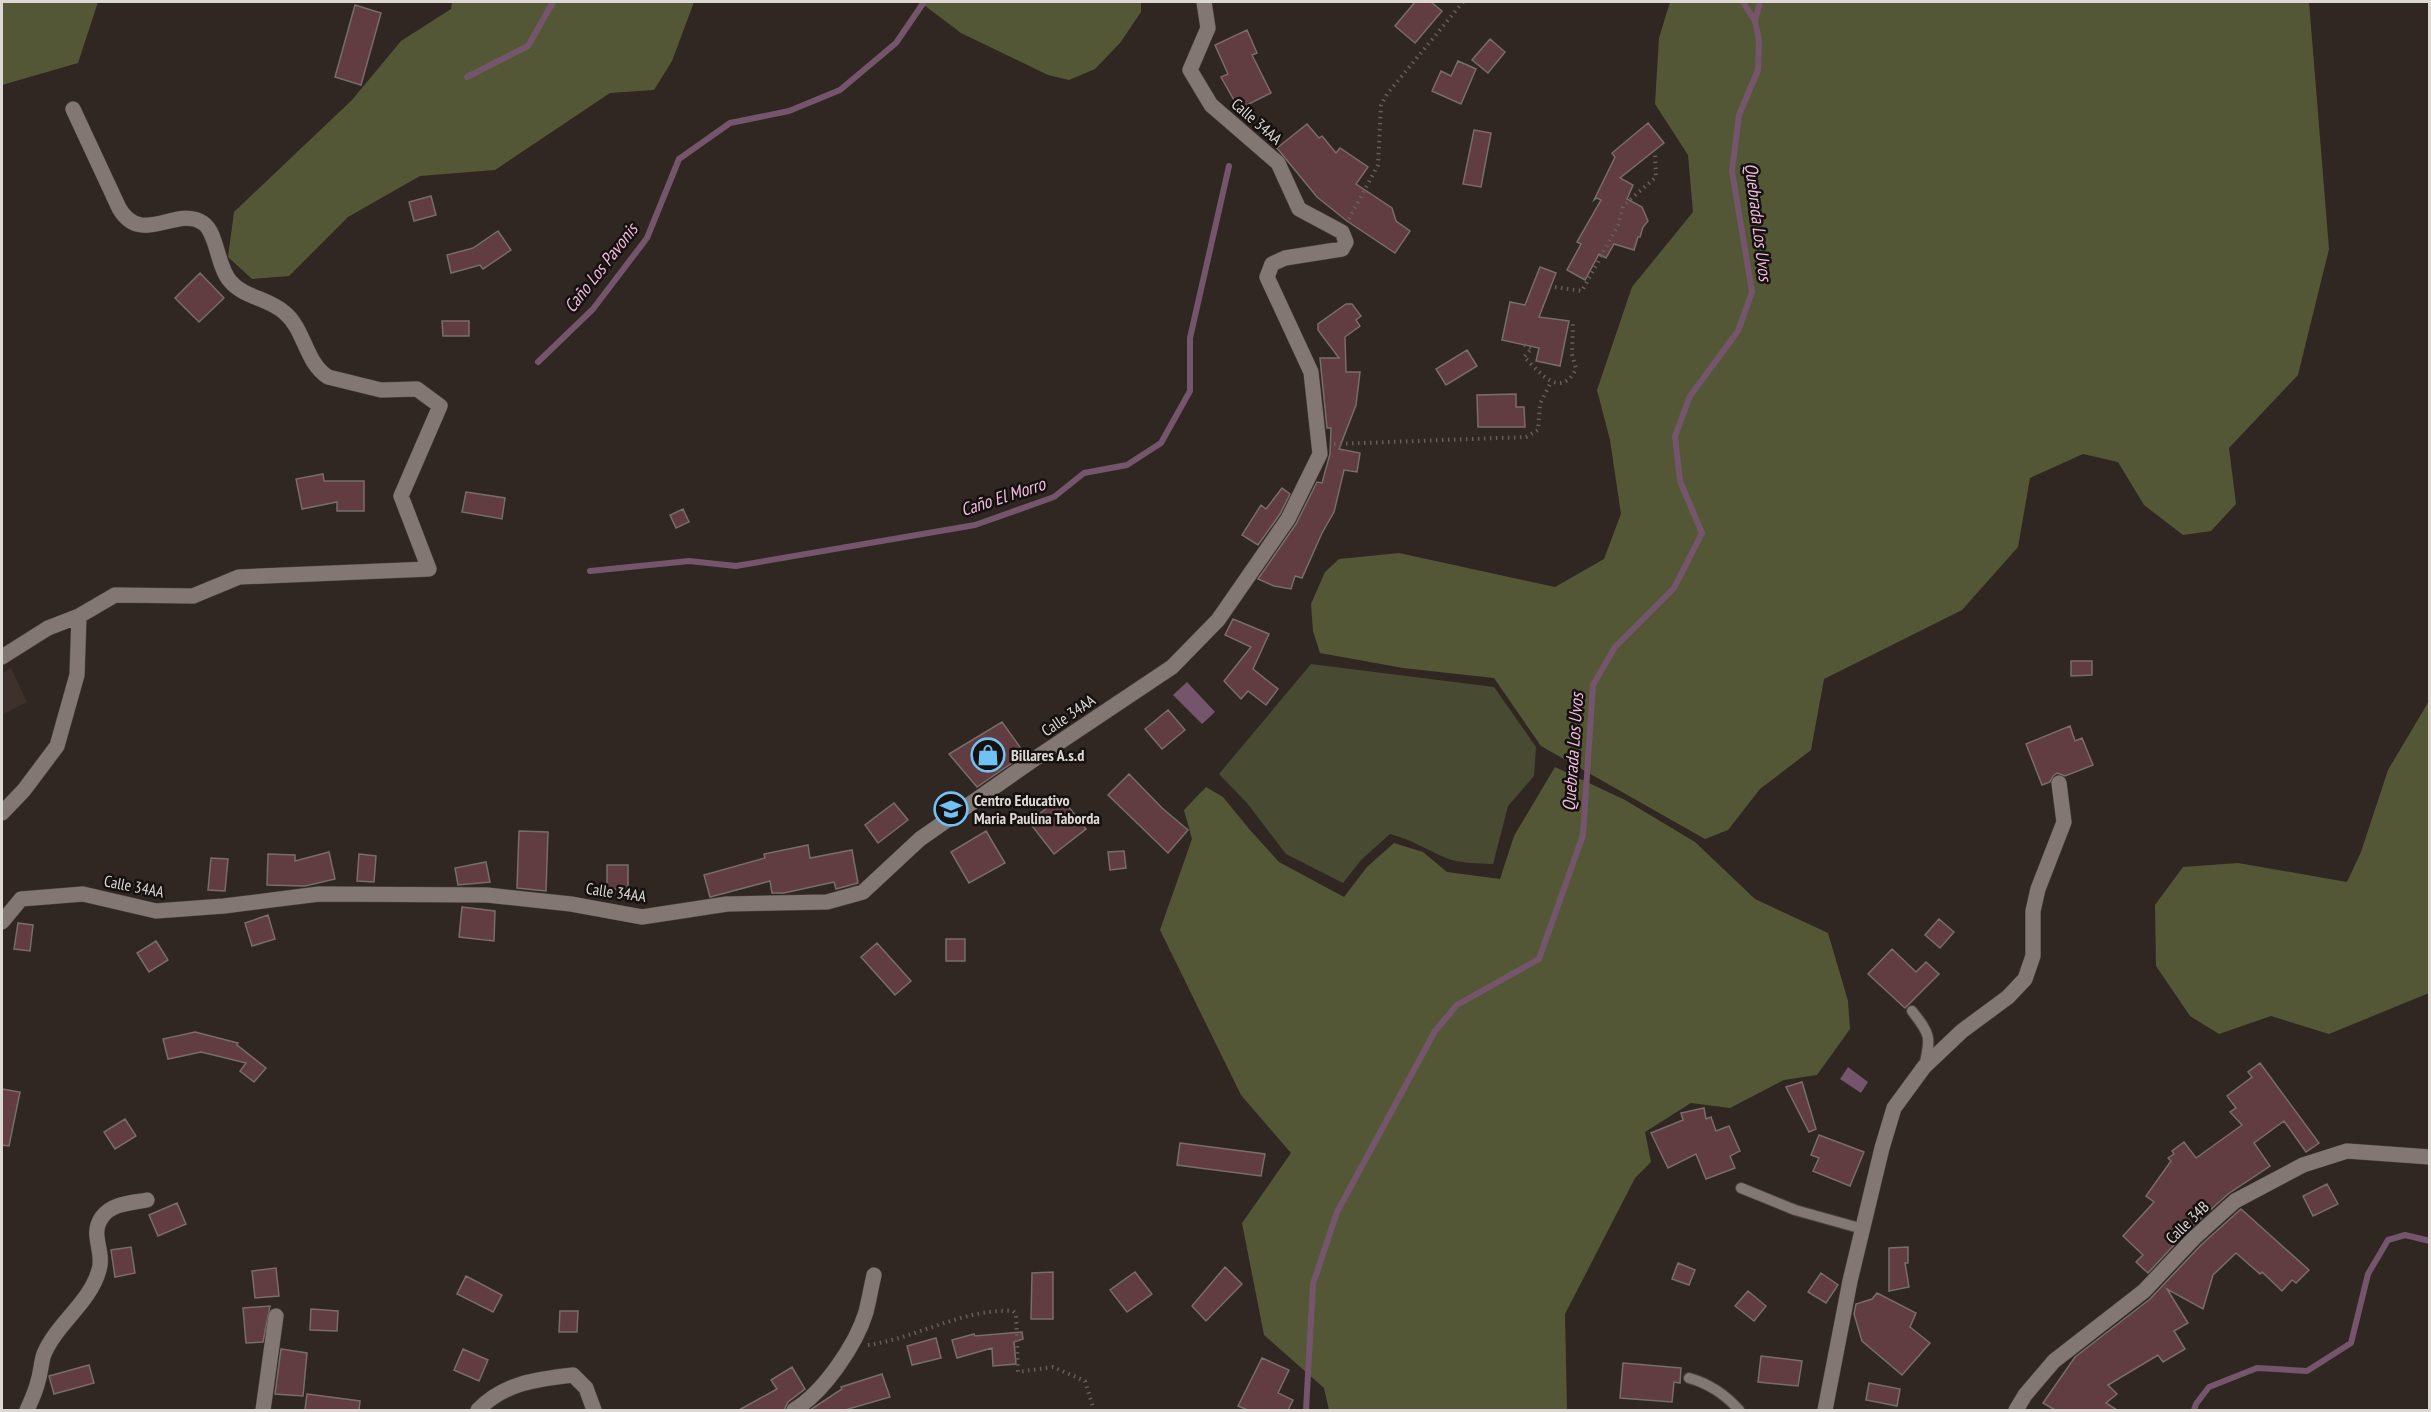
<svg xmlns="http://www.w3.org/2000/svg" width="2431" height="1412" font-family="'PT Sans Narrow',sans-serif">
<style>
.built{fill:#3e302a}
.green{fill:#484b31}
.forest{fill:#545735}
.water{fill:#75556b}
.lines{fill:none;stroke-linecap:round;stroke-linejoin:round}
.stream{stroke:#75556b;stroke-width:6}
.building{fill:#613c40;stroke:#786c6d;stroke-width:1.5}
.service-casing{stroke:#4b4441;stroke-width:12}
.minor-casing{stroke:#4b4441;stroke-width:16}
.path{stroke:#665e5b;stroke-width:4;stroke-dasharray:1.5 4.5;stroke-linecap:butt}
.service{stroke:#827773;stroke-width:10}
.minor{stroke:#827773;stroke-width:15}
.labels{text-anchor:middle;stroke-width:5;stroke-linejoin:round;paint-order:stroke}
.street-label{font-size:16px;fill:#ded8d5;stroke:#15110f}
.poi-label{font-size:16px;font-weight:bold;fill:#ded8d5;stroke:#15110f;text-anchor:start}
.water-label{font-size:18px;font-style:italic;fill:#f4bae0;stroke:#15110f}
</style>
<rect width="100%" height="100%" fill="#302723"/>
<!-- built -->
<path class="built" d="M11,668l16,34 -25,13v-42z"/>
<!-- green -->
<path class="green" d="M1311,664l183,23 42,60 -2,29 -26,30 -15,58c-15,-1 -32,0 -47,-6 -19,-8 -35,-19 -56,-24l-29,26 -18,23 -57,-29 -39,-51 -28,-29z"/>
<!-- forest -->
<path class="forest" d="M2,2h96l-20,61 -76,22z
M452,2h242l-22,59 -18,29 -44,3 -115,77 -75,6 -72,41 -59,59 -37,3 -24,-22 6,-45 118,-112 49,-59 50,-32z
M920,2h221v10l-21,31 -25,26 -26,11 -21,-5 -87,-42z
M1670,2h639l20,247 -31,126 -69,73 7,56 -25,27 -28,4 -39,-30 -26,-43 -35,-8 -53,24 -12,69 -56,63 -138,69 -13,71 -51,39 -32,41 -23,9 -164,-93 -47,-68 -91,-10 -83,-15 -7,-22 -2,-27 14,-32 14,-13 60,-6 156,34 49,-28 17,-45 -11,-74 -13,-50 35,-103 61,-75 -5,-57 -33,-51 4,-66z
M2429,701v292l-100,41 -58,-18 -52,18 -29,-18 -34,-50 -1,-61 28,-38 55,-4 109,19 14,-30 27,-82z
M1555,767l70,33 70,42 60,57 73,34 20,68 2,28 -33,46 -33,5 -54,28 -39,-5 -46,29 6,30 -16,16 -70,136 2,96h-238l-5,-22 -60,-53 -22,-112 49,-70 -50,-58 -81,-165 32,-91 -8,-29 22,-23 17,10 27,33 29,32 65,35 23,-30 27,-24 29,9 24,20 53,7 14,-43z"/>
<!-- water -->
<path class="water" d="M1187,682l28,30 -13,12 -29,-29z
M1848,1067l20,15 -7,11 -21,-14z"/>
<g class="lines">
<!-- stream -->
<path class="stream" d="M1743,2l12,19
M467,77l61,-31 25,-44
M538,362l55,-53 54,-71 32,-79 51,-36 59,-12 51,-21 56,-47 28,-41
M590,571l99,-10 47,5 239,-41 79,-28 30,-24 43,-8 34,-22 29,-52v-53l39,-172
M1306,1410l7,-126 24,-72 98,-181 22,-26 82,-46 44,-124 10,-150 22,-38 59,-59 28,-55 -22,-52 -5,-45 15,-40 48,-65 14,-39 -20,-121 7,-56 19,-45 1,-30 -4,-19 5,-19
M2194,1410l2,-6 13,-17 48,-19 50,3 44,-28 17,-69 20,-34 17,-5 25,6"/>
</g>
<!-- building -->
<path class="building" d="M1415,2h16l11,9 -27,32 -20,-17z
M355,5l26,8 -20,72 -26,-8z
M1247,30l10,23 -5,2 19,38 -32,16 -18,-32 7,-3 -13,-29z
M1490,39l15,13 -17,21 -16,-13z
M1458,61l18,8 -15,35 -29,-13 9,-20 10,5z
M1648,123l16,20 -44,35 13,7 -6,14 15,8 6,14 -5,6 -3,10h-2l-4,13 -20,-6 -8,14 -7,-4 -14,26 -18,-10 14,-26 -4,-2 24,-42 -4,-2 -3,2 21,-43 -3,-4z
M1307,124l12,14 3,-2 14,17 4,-5 28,19 -12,17 36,24 4,13 14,10 -15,22 -48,-32 -30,-24 -40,-49z
M1474,130l17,3 -10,54 -18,-3z
M431,196l5,19 -22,6 -5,-19z
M498,231l13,19 -28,19 -3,-4 -29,8 -4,-18 26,-7z
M1540,267l16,6 -17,44 30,4 -9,45 -24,-5 3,-13 -37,-8 8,-38 15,3z
M200,273l24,25 -25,24 -24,-24z
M1346,304h6l9,12 -5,4 4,6 -15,11 1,35h14l-4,33 -17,44 21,4 -3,19 -13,-2 -10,42 -12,21 -20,45 -7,-2 -4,13 -17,-3 -16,-7 38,-55 21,-42 5,1 8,-29 1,-26h-4l-7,-70h19l-21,-28v-6z
M442,321h27v15h-26z
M1467,350l10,16 -31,19 -10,-16z
M1516,394v13h8l1,20h-47l-1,-32z
M323,474l1,7h40v30h-27v-9l-35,7 -6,-30z
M1282,488l8,6 -10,20 -22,31 -16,-10 19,-30 5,4z
M466,492l39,6 -3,21 -40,-7z
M683,509l6,13 -13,6 -6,-13z
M1233,619l36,15 -16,35 25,20 -12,16 -18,-14 -7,8 -17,-18 27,-34 -26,-12z
M2071,661h21v14l-21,1z
M1168,710l17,20 -23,19 -17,-20z
M1002,722l23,32 -48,33 -28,-33z
M2070,726l5,15 7,-3 11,27 -28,11 -8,-3 -4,3 -3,6 -8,3 -16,-41z
M1129,774l33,34 26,22 -20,23 -60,-58z
M1061,797l25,32 -32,25 -25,-32z
M894,803l14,17 -30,23 -13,-18z
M519,831l29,1 -2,59 -29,-3z
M986,831l19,32 -36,20 -18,-31z
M808,845l2,13 42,-8 6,33 -22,6 -2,-7 -50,11h-12l-2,-12 -60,16 -6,-22 61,-17 -1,-4z
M1124,851l2,17 -16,2 -2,-18z
M329,852l6,27 -30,7 -38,-1 1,-31 27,1v6z
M359,854l17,2 -2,26 -17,-1z
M211,858l17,1 -3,32 -17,-1z
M486,862l4,20 -32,3 -3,-17z
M607,865h21v24h-21z
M462,907l33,4 -1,30 -35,-4z
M268,915l7,24 -23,7 -7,-23z
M1939,919l15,13 -14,16 -15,-13z
M18,923l15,2 -3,26 -16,-2z
M946,939h19v22h-19z
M156,941l12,19 -19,12 -12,-19z
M877,943l34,38 -16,14 -34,-38z
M1892,949l24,23 10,-10 13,12 -34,34 -37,-34z
M195,1032l43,11 -1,2 29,23 -12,14 -14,-11 6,-8 -45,-11 -33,7 -5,-20z
M2260,1063l59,80 -13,9 -22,-31 -30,22 16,23 -42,28 -41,37 -39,42 -12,-11 7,-7 -20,-19 31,-34 -8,-6 25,-35 -3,-3 6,-4 -2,-3 12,-9 12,16 46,-33 -12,-13 6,-4 -9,-12 25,-19 -4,-5z
M1802,1082l14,47 -7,3 -23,-45z
M2,1089l18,3 -11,54 -7,-1z
M1704,1108l2,11 5,-2 5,14 13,-5 11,25 -10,5 5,12 -29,11 -10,-25 -28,14 -17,-35 32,-13 -2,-7z
M125,1119l11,17 -21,13 -11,-17z
M1819,1135l45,17 -14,34 -37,-15 6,-13 -8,-3z
M1180,1143l85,11 -4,22 -84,-11z
M2327,1184l11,20 -25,12 -10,-20z
M177,1203l9,21 -28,12 -9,-21z
M2241,1209l68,61 -13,13 -4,-3 -10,11 -20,-19 -2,2 -24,-21 -23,22 -10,34 -36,-20 21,34 -14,8 11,18 -22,13 -5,-7 -50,30 9,9 -11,9 11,7h-62l-12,-7 32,-46 75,-58 51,-54z
M131,1247l4,26 -20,4 -4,-27z
M1908,1247v16h-3l4,24 -20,4v-43z
M1678,1263l17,7 -6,15 -17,-6z
M1225,1267l17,17 -36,37 -14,-15z
M276,1268l3,28 -24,2 -3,-27z
M1053,1272v47h-22l1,-46z
M1135,1272l17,22 -25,18 -17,-22z
M1821,1273l17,12 -12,18 -18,-11z
M466,1276l36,19 -9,17 -36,-18z
M1748,1291l18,15 -12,15 -19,-15z
M1877,1293l39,20 -6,14 20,16 -28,32 -40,-34 -8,-27 2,-10 16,-5z
M270,1306l-7,36 -17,1 -3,-35z
M311,1309l27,2 -1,20 -27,-1z
M560,1311h18l-1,21h-18z
M1022,1332l1,7 -9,3 2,22 -23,2 -1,-18 -35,10 -5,-18 22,-6 1,2z
M936,1338l5,20 -29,7 -5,-19z
M281,1349l26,4 -4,43 -28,-2z
M463,1349l25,11 -9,21 -25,-11z
M1761,1356l41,5 -4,25 -40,-4z
M1262,1358l27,12 -11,23 15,7 -5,10h-40l-10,-4z
M1623,1363l58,5 -1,15 -6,-1 -2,20 -52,-4z
M89,1365l5,18 -40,11 -5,-18z
M792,1367l13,22 -17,13 -4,8h-45l38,-21 -6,-9z
M882,1374l8,23 -45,13h-35l32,-21 -1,-2z
M1869,1383l31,6 -3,17 -31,-6z
M307,1394l53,7 -1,9h-54z"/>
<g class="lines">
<!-- service casing -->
<g class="service-casing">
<path id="service" d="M1912,1011c19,24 19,26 12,56
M1741,1188l54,22 68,19
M1689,1378c21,6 36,16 50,32"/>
</g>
<!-- minor casing -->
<g class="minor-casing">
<path id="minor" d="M73,109l46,99c22,39 58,-3 84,15 14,9 14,43 27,58 14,17 39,17 55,32 20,17 20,49 43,64l53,13 36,-1 23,17 -39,90 28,73 -190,8 -46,19 -78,-1 -36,21
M2,657l46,-29 31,-12 -2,59 -20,71 -33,44 -22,23
M2,922l19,-23 62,-5 73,17 68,-5 95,-12 168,1 84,9 71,13 85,-13 100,-2 36,-10 57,-53 113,-79 139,-93 46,-47 70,-101 32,-65 -9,-82 -44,-95 5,-13 13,-6 57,-9 4,-7 -4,-10 -43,-23 -21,-46 -67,-58 -21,-35 18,-42 -4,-26
M27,1410c4,-9 9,-19 11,-29 3,-9 3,-19 6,-27 13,-31 46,-51 55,-84 6,-19 -10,-35 3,-53 10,-14 30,-14 45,-17
M263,1410l13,-94
M478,1410c26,-27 59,-31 95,-35l13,13 8,22
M794,1410c29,-17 62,-65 72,-98 3,-12 5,-24 8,-37
M1825,1410l25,-129 32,-133 12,-40 30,-41 38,-36 46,-34 17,-18 8,-23v-45l5,-22 26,-67 -5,-39
M2016,1410l9,-15 29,-34 90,-70 50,-53 41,-37 68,-36 44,-14 83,6"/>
</g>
<!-- path -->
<path class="path" d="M1349,219l29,-54 3,-60 6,-11 76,-92
M1555,287l27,4 36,-66 5,-19 33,-29 -1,-23
M1524,345l8,3 -8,9c16,15 36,43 52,12l-4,-15 1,-31
M1334,444l192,-7 12,-7 2,-26 11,-22
M868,1345c49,-7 96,-37 145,-34l3,3 2,58 35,-5 32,14 9,29"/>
<!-- service -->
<use href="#service" class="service"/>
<!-- minor -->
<use href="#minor" class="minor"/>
</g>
<!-- icons -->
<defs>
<g id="shop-ring" transform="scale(1.725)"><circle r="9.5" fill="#15110f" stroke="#72c1f5" stroke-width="1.5"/><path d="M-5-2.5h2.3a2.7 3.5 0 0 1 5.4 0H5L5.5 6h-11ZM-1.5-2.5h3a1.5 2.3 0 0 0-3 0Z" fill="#72c1f5"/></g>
<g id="school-ring" transform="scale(1.725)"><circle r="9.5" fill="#15110f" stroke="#72c1f5" stroke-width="1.5"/><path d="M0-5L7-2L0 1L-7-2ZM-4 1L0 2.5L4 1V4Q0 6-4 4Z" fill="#72c1f5"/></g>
</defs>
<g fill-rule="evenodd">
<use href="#shop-ring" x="988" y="755"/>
<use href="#school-ring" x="951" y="809"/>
</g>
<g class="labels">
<!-- street labels -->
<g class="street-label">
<text transform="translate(1257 121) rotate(41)" y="6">Calle 34AA</text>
<text transform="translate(1068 715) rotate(-34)" y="6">Calle 34AA</text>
<text transform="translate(134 886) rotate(11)" y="6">Calle 34AA</text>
<text transform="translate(616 892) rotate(8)" y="6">Calle 34AA</text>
<text transform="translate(2187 1222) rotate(-44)" y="6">Calle 34B</text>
</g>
<!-- poi labels -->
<g class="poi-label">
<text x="1011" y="761">Billares A.s.d</text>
<text x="974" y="806">Centro Educativo<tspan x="974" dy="18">Maria Paulina Taborda</tspan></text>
</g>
<!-- water labels -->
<g class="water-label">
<text transform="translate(1758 222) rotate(83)" y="6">Quebrada Los Uvos</text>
<text transform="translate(601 268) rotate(-52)" y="6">Caño Los Pavonis</text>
<text transform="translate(1003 497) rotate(-18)" y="6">Caño El Morro</text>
<text transform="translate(1573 752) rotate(-86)" y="6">Quebrada Los Uvos</text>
</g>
</g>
<!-- border -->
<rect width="2431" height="1412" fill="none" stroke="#ded8d5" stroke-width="6"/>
</svg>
